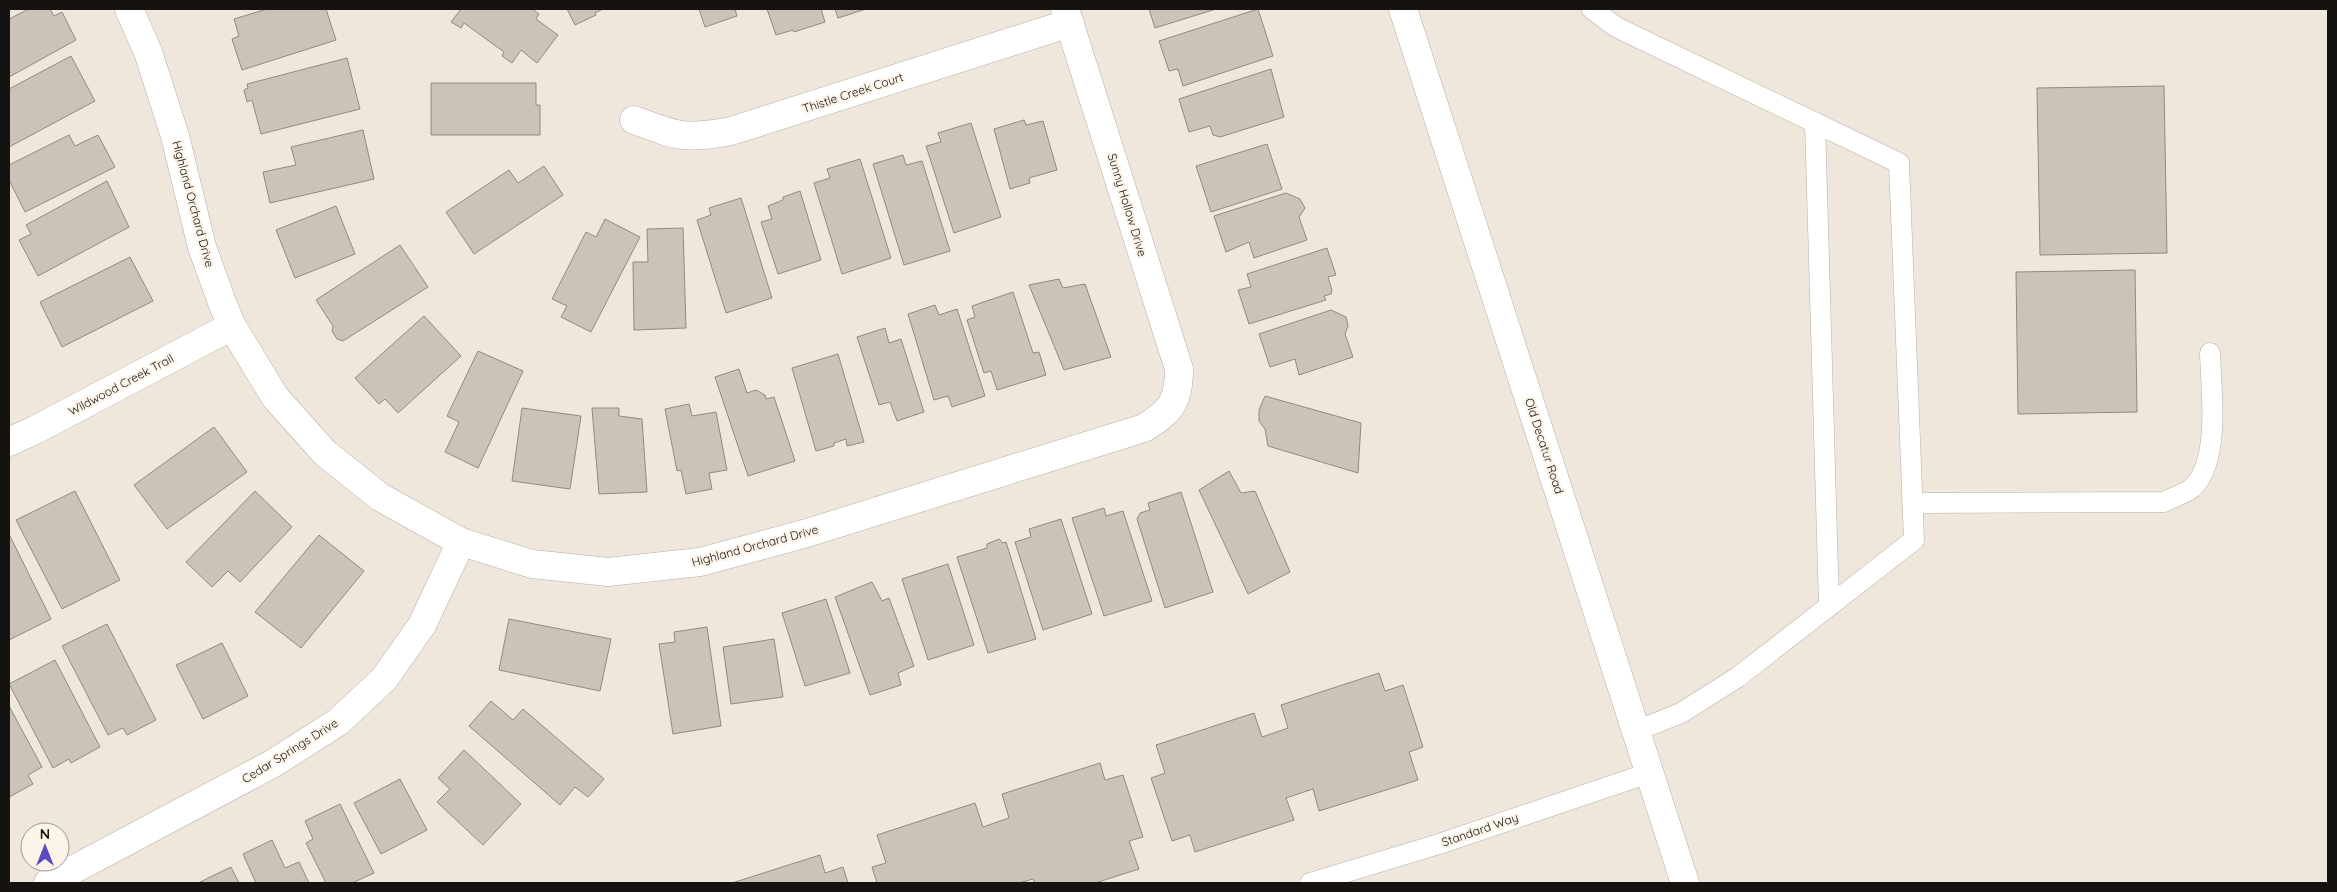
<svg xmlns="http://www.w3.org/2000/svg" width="2337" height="892" font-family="Quicksand,sans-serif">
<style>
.building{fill:#cbc3b9;stroke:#928a81}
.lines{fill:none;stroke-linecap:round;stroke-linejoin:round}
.service-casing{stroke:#b8afa6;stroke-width:21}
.minor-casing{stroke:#b8afa6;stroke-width:29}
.tertiary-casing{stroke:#b8afa6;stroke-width:29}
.service{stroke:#fff;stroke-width:20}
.minor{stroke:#fff;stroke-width:28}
.tertiary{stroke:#fff;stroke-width:28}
.labels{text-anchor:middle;stroke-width:4.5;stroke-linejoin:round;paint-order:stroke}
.street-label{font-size:12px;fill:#15120f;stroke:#fcf3e9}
</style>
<rect width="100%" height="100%" fill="#efe6dc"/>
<!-- building -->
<path class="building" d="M29,9h21l4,7 8,-4 14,28 -67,37v-58z
M267,9h59l10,31 -94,30 -10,-31 7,-3 -5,-17z
M461,9h71l7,5 -3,5 22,16 -21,28 -16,-13 -9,13 -10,-7 2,-4 -40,-29 -3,5 -10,-6z
M567,9h36l-8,4 1,2 -21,10z
M699,9h36l2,7 -32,11z
M767,9h54l4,13 -31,10 -1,-2 -17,5z
M835,9h31l-28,9z
M1149,9h67l-61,19z
M1258,9l15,47 -90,30 -5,-17 -9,2 -10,-30z
M71,56l24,45 -86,46v-58z
M347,58l13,51 -99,25 -9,-34 -5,2 -3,-12 4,-2 -1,-4z
M1271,69l13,48 -64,20 -7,-2 -3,-9 -21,6 -10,-33z
M431,83h105v22h4v30h-109z
M2164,86l3,167 -127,2 -3,-167z
M1024,120l2,5 17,-4 14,49 -28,8 1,5 -20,6 -16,-60z
M971,123l30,94 -47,16 -28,-87 15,-4 -3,-9z
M363,130l11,49 -104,24 -7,-31 33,-7 -5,-18z
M69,135l6,11 23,-11 17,32 -90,45 -16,-32v-15z
M1267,144l15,45 -71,23 -15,-46z
M903,155l3,10 16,-4 28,90 -46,14 -31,-101z
M860,159l31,99 -49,16 -28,-91 16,-5 -3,-9z
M544,166l19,29 -89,59 -28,-42 63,-42 9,13z
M107,181l22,46 -91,49 -19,-36 12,-6 -5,-9z
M800,191l21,69 -43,14 -17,-52 11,-3 -4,-13 15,-6v-3z
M1286,193l14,6 5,9 -6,9 8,23 -53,18 -5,-16 -23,10 -12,-36z
M741,198l31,100 -46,15 -29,-93 14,-5 -2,-7z
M336,206l19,48 -60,24 -19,-48z
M605,219l35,18 -49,95 -30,-15 6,-11 -15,-7 34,-67 10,5z
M683,228l3,100 -52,2 -1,-68h15l-1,-33z
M400,245l28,42 -85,54 -6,-2 -5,-8 1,-5 -17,-26z
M1327,248l9,27 -8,2 4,13 -1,4 -7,2 2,4 -77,24 -11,-34 13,-3 -4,-13z
M130,257l23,44 -91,46 -22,-45z
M2135,270l2,142 -119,2 -2,-142z
M1059,279l4,9 22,-4 26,73 -47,13 -35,-85z
M1013,292l20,61 6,-1 7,23 -49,15 -6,-19 -7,2 -17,-53 8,-3 -3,-11z
M935,305l4,10 18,-6 28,87 -33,11 -4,-11 -14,4 -26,-86z
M1331,310l15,7 2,9 -3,8 8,23 -54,18 -4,-16 -25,8 -11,-33z
M424,316l37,40 -63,57 -13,-14 -6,5 -24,-26z
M885,328l4,15 12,-4 23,73 -27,9 -7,-19 -11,3 -22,-68z
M478,351l45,20 -45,97 -33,-16 14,-30 -12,-6z
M838,354l26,88 -17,4 -1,-7 -12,4v3l-18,5 -24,-83z
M739,369l8,24 9,-3 9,5 1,4 8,-2 21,64 -47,15 -33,-99z
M1265,396l96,27 -3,50 -90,-27 -3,-17 -6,-8v-11z
M689,404l3,12 24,-4 11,58 -18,3 3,16 -26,5 -5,-24 -4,1 -12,-62z
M522,408l59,8 -11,73 -58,-8z
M592,408h27v8l23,3 5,73 -48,2z
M214,427l33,45 -80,57 -33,-44z
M1229,471l12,22 14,-2 35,81 -42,22 -49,-104z
M75,491l45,89 -58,29 -46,-89z
M255,491l37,36 -52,55 -12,-11 -16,16 -26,-25z
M1181,492l32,100 -48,16 -28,-89 3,-6 10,-3 -2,-7z
M1104,508l2,8 17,-5 29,90 -48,15 -32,-98z
M1061,519l31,95 -49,16 -28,-88 16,-5 -2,-8z
M9,534l42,85 -42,21z
M319,535l45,36 -63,77 -46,-36z
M999,539l4,4 3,-1 30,97 -48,14 -31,-96 30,-9v-4z
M948,564l26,81 -46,15 -26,-81z
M872,582l10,19 7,-3 25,68 -16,7 3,12 -31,10 -35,-98z
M826,599l24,74 -45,13 -23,-73z
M509,619l102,20 -11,52 -101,-21z
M107,624l49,96 -29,15 -4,-7 -15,7 -46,-89z
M707,627l14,99 -48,8 -14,-90 16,-2 -1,-10z
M774,639l9,58 -52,7 -8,-57z
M222,643l26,53 -45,23 -27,-54z
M55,660l45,87 -29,16 -2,-4 -16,9 -44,-84z
M1379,673l6,18 18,-6 20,62 -14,5 9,28 -99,31 -6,-22 -27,9 8,22 -99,32 -5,-17 -18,6 -21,-63 14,-5 -9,-28 98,-32 8,24 26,-9 -7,-23z
M491,701l22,19 10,-11 81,70 -16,18 -13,-10 -15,18 -91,-79z
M9,706l33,61 -14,8 5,9 -24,13z
M464,750l57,54 -38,41 -46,-43 13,-13 -12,-11z
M1100,763l5,17 18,-5 20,62 -14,4 10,28 -44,14h-60l-2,-4 -14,4h-142l-5,-16 14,-4 -9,-28 98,-32 8,24 26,-9 -7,-24z
M400,779l27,51 -46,24 -27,-51z
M340,804l34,69 -22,10h-26l-20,-40 7,-4 -8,-18z
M272,840l13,28 14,-6 10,21h-53l-13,-29z
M820,855l5,18 18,-6 5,16h-116z
M231,867l8,16h-41z"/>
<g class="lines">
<!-- service casing -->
<g class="service-casing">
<path id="service" d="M1592,9l24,18 283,136 15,377 -176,137 -57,36 -45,18
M1815,122l14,484
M1912,503l252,-1c9,-5 21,-8 28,-14 29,-26 19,-99 18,-135
M1310,883l129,-39 210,-71"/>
</g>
<!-- minor casing -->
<g class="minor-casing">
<path id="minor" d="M129,9l19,43 27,84 27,111 21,58 9,21 43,71 50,56 55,44 81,45 71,22 76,8 92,-10 107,-29 337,-105c27,-17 35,-26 35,-59l-114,-360
M634,120c43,16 51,20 97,11l339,-108
M9,442l28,-13 195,-103
M48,883l224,-119 66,-42 46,-43 38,-54 39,-83"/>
</g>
<!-- tertiary casing -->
<g class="tertiary-casing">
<path id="tertiary" d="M1403,9l282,874"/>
</g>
<!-- service -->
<use href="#service" class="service"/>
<!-- minor -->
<use href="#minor" class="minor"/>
<!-- tertiary -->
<use href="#tertiary" class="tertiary"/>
</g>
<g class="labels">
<!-- street labels -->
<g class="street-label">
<text transform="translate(853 93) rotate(-18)" y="4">Thistle Creek Court</text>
<text transform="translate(193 204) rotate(75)" y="4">Highland Orchard Drive</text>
<text transform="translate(1127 205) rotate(73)" y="4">Sunny Hollow Drive</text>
<text transform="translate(121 385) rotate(-28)" y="4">Wildwood Creek Trail</text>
<text transform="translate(1544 446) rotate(72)" y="4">Old Decatur Road</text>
<text transform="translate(755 546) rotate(-15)" y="4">Highland Orchard Drive</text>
<text transform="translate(290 751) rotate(-32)" y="4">Cedar Springs Drive</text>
<text transform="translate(1480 830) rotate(-19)" y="4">Standard Way</text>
</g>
</g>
<!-- border -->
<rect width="2337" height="892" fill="none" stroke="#15120f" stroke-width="20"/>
<!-- north arrow -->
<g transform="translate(45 847)"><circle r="24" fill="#fcf3e9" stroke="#a09992"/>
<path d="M0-4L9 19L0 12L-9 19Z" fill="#5b4ac2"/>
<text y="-8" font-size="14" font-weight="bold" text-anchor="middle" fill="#15120f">N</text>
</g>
</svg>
